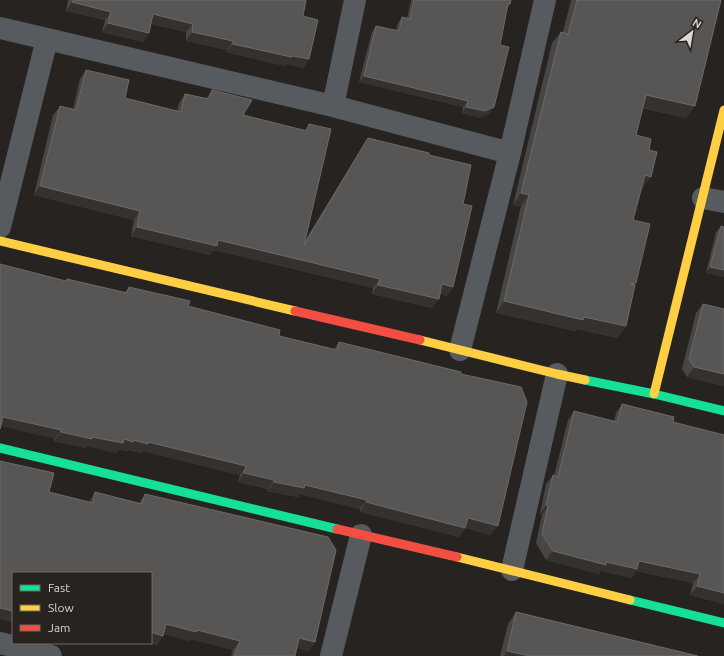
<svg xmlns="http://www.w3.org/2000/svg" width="724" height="656" font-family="Ubuntu,sans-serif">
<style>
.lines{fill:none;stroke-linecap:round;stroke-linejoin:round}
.street{stroke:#575a5f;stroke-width:22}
.fast{stroke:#16e098;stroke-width:9}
.slow{stroke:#ffcf43;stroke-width:9}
.jam{stroke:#f24e42;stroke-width:9}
.wall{fill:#484644}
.shaded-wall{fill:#34312f}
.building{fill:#585654;stroke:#6c6a68}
</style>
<rect width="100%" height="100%" fill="#262321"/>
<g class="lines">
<!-- street -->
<path class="street" d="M0,28l47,11 286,67 177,47
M333,106l22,-106
M703,198l21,4
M0,227l47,-188
M460,350l50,-197 35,-153
M512,570l45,-196
M0,643l51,13
M331,656l30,-121"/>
<!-- fast -->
<path class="fast" d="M585,380l69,14 70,17
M0,448l337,81
M630,600l94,23"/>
<!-- slow -->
<path class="slow" d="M0,241l295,70
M420,340l137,34 28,6
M654,394l70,-284
M457,557l173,43"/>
<!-- jam -->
<path class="jam" d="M295,311l125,29
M337,529l120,28"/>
</g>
<!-- wall -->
<path class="wall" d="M68,0h238l-3,16 6,43 -6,9 -16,-4 -2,2 -59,-14 1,-2 -41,-9v-9l-35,-8 -2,9 -6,9 -41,-10 3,-12 -39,-9z
M411,0h100l-1,4 -3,5 -7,36 -10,68 -10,5 -18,-5 1,-6 -104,-25 13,-50 4,-6 20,4 2,-7 4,-6 5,1z
M571,0h150l-26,106 -9,12 -43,-10 -7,27 13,15 -6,38h-1l-9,32 3,63 -2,2 -8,41 -9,12 -40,-9 -2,2 -79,-18 25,-107 -8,-1 39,-162 9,-11h2z
M86,70l39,28 52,13 2,-8 6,-9 21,5 6,-9 31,25 61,16 5,-7 -5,118 58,-95 6,-9 61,17 34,49 -10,83 -6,9 -7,-2 -8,14 -60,-14 1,-6 -159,-38 -4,5 -79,-19 3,-16 -100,-25 19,-80 7,-9 13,3 7,-30z
M721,226l3,51 -18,-4 10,-41z
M67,279l58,13 4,-5 150,49 55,13 5,-7 152,193 -26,-7 -6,9 -99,-25v-3l-60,-15 -2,3 -31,-6 1,-2 -30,-7 2,-7 -97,-24 -2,2 -13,-3 -2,1 -7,-2 -3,4 -29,-7 -1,2 -32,-7 12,-161z
M703,304l21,82 -37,-9 -5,-8 14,-56z
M622,404l51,18 51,182 -34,-9 3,-12 -57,-12 -5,7 -30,-7 -2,3 -53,-14 -10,-17 6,-28 -2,-1 6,-30 7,-9 1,1 14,-56 6,-9 40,10 2,-8z
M0,461l49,31 40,10 6,-10 44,11 6,-9 170,148 -6,9 -12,-3 -2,8h-64l2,-6 -42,-11 -1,2 -26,-7 -1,2 -6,9 -7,-2h1l-138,-70v49l-13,-3z
M516,612l182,44h-198l8,-32z"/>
<!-- shaded-wall -->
<path class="shaded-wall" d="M72,2l39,10 -6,8 -39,-9z
M153,14l40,10 -7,8 -39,-9z
M108,23l41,10 -6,9 -41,-10z
M192,32l41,9 -6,9 -41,-9z
M233,44l60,12 16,3 -6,9 -16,-4 -2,2 -59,-14z
M364,76l104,25 -5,6 -104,-25z
M646,95l49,11 -9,12 -48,-12z
M466,107h28l-4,6 -10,5 -18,-5z
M645,175l6,2 -8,11 -6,-1z
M40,186l100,25 -6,9 -100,-25z
M521,193l8,2 -8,11 -8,-1z
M137,227l81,13 162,39 -7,9 -159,-38 -4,5 -79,-19z
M710,267l14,3v7l-18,-4z
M442,284l11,3 -6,9 -12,-3z
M378,285l61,14 -7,9 -60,-14z
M504,301l80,16 42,9 -9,12 -40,-9 -2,2 -79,-18z
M694,367l30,7v12l-37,-9z
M3,417l58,13 -6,9 -55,-13z
M61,432l31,5 32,2 24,3 98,24 -6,9 -97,-24 -2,2 -13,-3 -2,1 -7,-2 -3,4 -29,-7 -1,2 -32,-7z
M244,473l30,7 -6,9 -30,-7z
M274,482l31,3 62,15 -7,9 -60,-15 -2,3 -31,-6z
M366,502l102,16 30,8 -7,9 -26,-7 -6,9 -99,-25z
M546,505l2,1 -6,9 -2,-1z
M553,551l53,11 33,-1 61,13 -7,9 -57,-12 -5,7 -30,-7 -2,3 -53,-14z
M697,586l27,7v11l-34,-9z
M0,608l13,3v11l-13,-3z
M166,624l31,6 43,11 -7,9 -42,-11 -1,2 -30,-8z
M151,632l12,4 -6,9 -7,-2h1z
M299,638l16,4 -6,9 -16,-4z
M507,651l23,5h-26z"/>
<!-- building -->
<path class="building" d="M73,0h233l-3,16 15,4 -9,39 -16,-3 -2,1 -58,-13v-3l-41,-9 1,-8 -40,-10 -4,19 -41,-10 3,-11 -39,-10z
M414,0h97l-1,4h-2l-8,41 9,2 -15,60 -9,4 -19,-4 2,-6 -104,-25 12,-50 23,5 3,-14 8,2z
M577,0h144l-26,106 -49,-11 -10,40 15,4 -2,11 8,2 -6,25 -6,-2 -12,45 17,4 -14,59 -6,1 5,1 -9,41 -42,-9 -1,3 -79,-19 25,-106 -8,-2 40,-161 7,2z
M86,70l43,10 -4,18 56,14 4,-18 24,5 3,-9 40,10 -9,15 64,16 2,-7 22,5 -27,116 64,-107 61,15v2l42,10 -8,39 9,2 -19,81 -11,-3 -3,15 -61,-14 2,-6 -162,-39 -1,6 -80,-19 3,-16 -100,-25 20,-80 16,4z
M721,226l3,1v43l-14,-3z
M0,264l66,17 1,-2 60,14 2,-6 30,7h1l30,7 -2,5 92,24 -1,6 58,14 2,-8 122,30v2l60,13 6,15 -29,124 -30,-8 -3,10 -99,-26 1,-2 -62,-15 -1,3 -30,-6v-2l-30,-7 2,-7 -98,-24v2l-15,-4v2l-9,-3 -1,4 -31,-6v2l-31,-7v-2l-58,-13 -3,12z
M703,304l21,5v65l-30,-7 -5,-8z
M622,404l52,13 -1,5 51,13v158l-27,-7 3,-12 -61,-13 -2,8 -31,-7v3l-53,-14 -11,-17 6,-28 -2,-1 7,-30 5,2 16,-66 43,11z
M0,461l54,12 -5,19 44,11 2,-11 47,12 3,-10 183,43 8,13 -21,92 -16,-4 -4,18h-61l6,-15 -43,-11 -1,2 -30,-8 -3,12 -12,-4v-59h-138v38l-13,-3z
M516,612l182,44h-168l-23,-5z"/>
<!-- legend -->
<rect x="12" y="572" width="140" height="72" fill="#28231f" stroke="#706b68"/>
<rect x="20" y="585" width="20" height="6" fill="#16e098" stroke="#706b68"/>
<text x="48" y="592" font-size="12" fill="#dbd7d5">Fast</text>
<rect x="20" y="605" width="20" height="6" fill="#ffcf43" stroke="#706b68"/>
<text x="48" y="612" font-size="12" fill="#dbd7d5">Slow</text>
<rect x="20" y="625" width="20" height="6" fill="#f24e42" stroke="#706b68"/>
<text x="48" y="632" font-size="12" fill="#dbd7d5">Jam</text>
<!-- north arrow -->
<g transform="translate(692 32) rotate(31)" stroke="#28231f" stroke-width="3" paint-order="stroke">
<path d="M0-3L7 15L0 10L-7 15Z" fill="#dbd7d5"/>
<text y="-6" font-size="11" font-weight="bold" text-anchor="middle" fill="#dbd7d5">N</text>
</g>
</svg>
